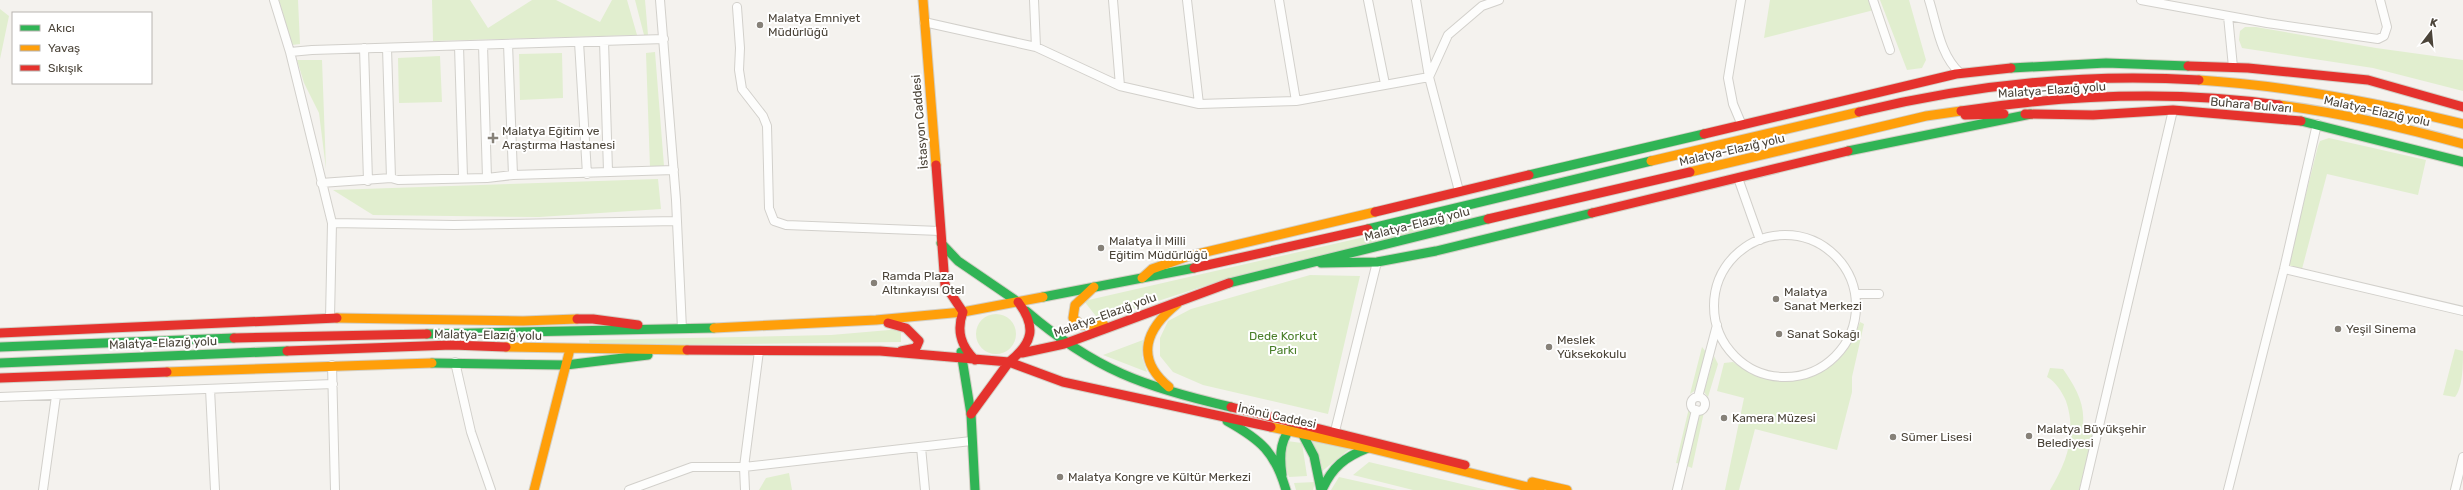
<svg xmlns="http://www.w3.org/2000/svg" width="2463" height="490" font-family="Rubik,sans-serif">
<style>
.green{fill:#e1eecf}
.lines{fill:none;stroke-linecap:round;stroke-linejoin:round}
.street-casing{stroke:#d2d0cb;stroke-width:10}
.fast-casing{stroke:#d3cfc5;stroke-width:11}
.slow-casing{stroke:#d3cfc5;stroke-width:11}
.jam-casing{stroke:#d3cfc5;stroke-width:11}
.street{stroke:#fdfdfc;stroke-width:8}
.fast{stroke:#30b455;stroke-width:9}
.slow{stroke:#ff9f0a;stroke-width:9}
.jam{stroke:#e5322d;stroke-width:9}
.poi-dot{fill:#868178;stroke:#fff;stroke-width:1.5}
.labels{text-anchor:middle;stroke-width:4;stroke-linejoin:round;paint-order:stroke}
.poi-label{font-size:12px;fill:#4b4439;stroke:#fff;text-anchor:start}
.street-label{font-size:12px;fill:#4b4439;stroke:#fff}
.park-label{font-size:12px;fill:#4a7f2a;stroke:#fff}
</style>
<rect width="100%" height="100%" fill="#f4f2ee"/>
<!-- green -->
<path class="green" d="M279,0h19l2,44 -8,1z
M432,0h38l18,28 44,-28h24l44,22 12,-22h15l10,35 -204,6z
M635,0h10l3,35h-4z
M1770,0h100l4,10 -110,28z
M1880,0h29l17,60 -4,8 -15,2z
M0,9l9,7 -9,43z
M2245,27h11l120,21 87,12v31l-90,-23 -131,-20 -3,-8 1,-9z
M655,52l9,114 -14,2 -4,-115z
M562,53l1,45 -43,2 -1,-46z
M440,56l2,46 -43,1 -1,-45z
M297,60h25l4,109 -7,-56 -15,-30z
M2329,138l97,22 -8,35 -91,-21 -25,95 -14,-4 30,-119 2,-5z
M658,179l3,30 -122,8 -166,-2 -40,-25z
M1461,215l1,6 -242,60 -121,39 -15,-19z
M1310,275l50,1 -32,138 -125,-29 -30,-13 -13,-16v-18l8,-17 23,-12z
M976 334a20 20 0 1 1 40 0a20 20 0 1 1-40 0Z
M1860,322l4,2 -12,53v15l-15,58 -82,-21 -16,61h-14l19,-92 -27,-7 7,-28 9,-1c30,22 81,26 108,-5 9,-10 14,-22 19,-35z
M901,329v13l-311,4 -1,-6 242,-5z
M1143,340l-1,17 5,15 -44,-17z
M1702,347l4,5 -10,38 -6,4z
M2455,349l8,2c0,13 0,37 -8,46l-12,-2z
M1714,356l4,8 -10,33 -4,-5z
M2050,368l13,1c11,16 22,33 20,54l12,4 -16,63h-29c17,-28 27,-56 16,-89 -4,-9 -10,-19 -19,-24z
M1689,408l5,5 -12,51 -6,-1z
M1704,412l-12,56 -5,-2 11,-52z
M1312,440l39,8 -30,24z
M1287,441l15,2 5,33 -18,1 -6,-16z
M1369,462l118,28h-74l-60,-15z
M789,473l3,17h-33l7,-12z
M1339,477l58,13h-66z
M1315,482l-2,8h-17l-2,-7z"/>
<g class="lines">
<!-- street casing -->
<g class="street-casing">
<path id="street" d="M274,0l16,52 42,171 -2,95
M660,0l16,200 6,129
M1034,0l2,47
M1113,0l7,86
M1187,0l12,104
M1279,0l17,101
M1368,0l17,84
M1416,0l13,77 30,114
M1873,0l17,50
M1929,0c8,25 11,55 31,73
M2141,0l126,23 111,16 6,-3 3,-9 -7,-27
M737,7l3,41 -1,22 3,19 21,27 4,10 2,82 5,13 12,4 154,6
M2228,16l5,51
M924,22l112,25 84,39 79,18 97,-3 133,-24 19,-42 34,-29 17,-6
M604,41l4,130
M579,42l8,132
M508,44l5,131
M483,45l4,133
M459,46l4,131
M364,48l4,133
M387,48l4,130
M290,52l22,-2 352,-11
M1741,123l-8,-19 -5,-26 13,-78
M1738,178l22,62
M321,183l70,-5 7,2 89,-2 26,-3 161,-5
M332,223l122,2 223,-4
M1714 306a71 71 0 1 1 142 0a71 71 0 1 1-142 0Z
M2284,269l179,42
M1856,294h23
M455,362l16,70 20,58
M332,365l3,125
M210,389l5,101
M0,397l333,-13
M1698,397l19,-72
M1691 404a7 7 0 1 1 14 0a7 7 0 1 1-14 0Z
M1335,431l42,-169
M921,447l4,43
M43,490l13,-94
M629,490l63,-23h52l227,-26
M745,490l-1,-23 15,-116
M1677,490l19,-80
M2084,490l89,-380
M2228,490l56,-221 33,-145
M2455,490l8,-33"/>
</g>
<!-- fast casing -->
<g class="fast-casing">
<path id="fast" d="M2011,68l95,-5 82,3
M2301,121l162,41
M1848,151l183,-37
M1529,175l175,-41
M1368,229l283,-68
M941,243l17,18 60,41
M1321,263l56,-1 59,-11 156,-38
M1229,283l259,-64
M1043,297l151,-29
M1026,311c69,59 118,76 205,96
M427,334l287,-6
M0,347l234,-9
M961,352l10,62 4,76
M0,363l287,-12
M432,363l134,2 82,-10
M1227,421c34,19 48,31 59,69
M1282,475c-3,-21 -2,-38 14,-53l18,34 7,34
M1322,490c10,-23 23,-33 46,-42"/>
</g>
<!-- slow casing -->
<g class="slow-casing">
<path id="slow" d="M923,0l13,165
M2199,80c90,6 177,22 264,44
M2279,105c63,8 123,22 184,39
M1651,161l208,-49
M1690,172l236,-56 35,-5
M1142,278l10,-9 37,-13 186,-44
M1094,287l-19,18 -2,13 8,7h23
M337,318l186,3 54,-2
M714,328l162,-8 87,-8 80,-15
M506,347l181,3
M167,372l265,-9
M1169,387c-35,-29 -23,-58 8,-83
M1271,427l98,21 171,42
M1532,482l35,8
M534,490l36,-141"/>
</g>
<!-- jam casing -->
<g class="jam-casing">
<path id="jam" d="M2188,66l60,2 120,12 95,27
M1961,111c104,-16 213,-21 318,-6
M1859,112c110,-27 227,-39 340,-32
M2025,114l68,1 80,-5 128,11
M1965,115l39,-1
M1704,134l252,-60 55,-6
M936,165l9,120 18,27
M1375,212l154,-37
M1592,213l256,-62
M1488,219l202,-47
M1194,268l174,-39
M963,312c-7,19 -2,34 12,48
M577,319h16l45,6
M888,323l18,5 13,13 -3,7 -15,3
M0,333l337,-15
M234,338l193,-4
M687,350l193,1 129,11c24,-19 28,-35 9,-60
M287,351l165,-6 54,2
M1022,353l42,-9 165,-61
M0,378l167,-6
M1231,407l234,58
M971,414l38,-52 54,20 208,45"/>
</g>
<!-- street -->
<use href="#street" class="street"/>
<!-- fast -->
<use href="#fast" class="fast"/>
<!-- slow -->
<use href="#slow" class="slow"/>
<!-- jam -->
<use href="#jam" class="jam"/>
</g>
<!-- markers -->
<g class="poi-dot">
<circle cx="760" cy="25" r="4"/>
<path d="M491 132h4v4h4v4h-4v4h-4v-4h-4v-4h4z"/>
<circle cx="1101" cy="248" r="4"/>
<circle cx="874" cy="283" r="4"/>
<circle cx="1776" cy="299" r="4"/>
<circle cx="2338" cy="329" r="4"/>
<circle cx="1779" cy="334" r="4"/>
<circle cx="1549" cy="347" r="4"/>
<circle cx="1724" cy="418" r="4"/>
<circle cx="2029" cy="436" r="4"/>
<circle cx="1893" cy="437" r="4"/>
<circle cx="1060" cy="477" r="4"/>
</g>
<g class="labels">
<!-- poi labels -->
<g class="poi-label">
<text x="768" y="22">Malatya Emniyet<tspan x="768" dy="14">Müdürlüğü</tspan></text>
<text x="502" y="135">Malatya Eğitim ve<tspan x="502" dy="14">Araştırma Hastanesi</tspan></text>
<text x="1109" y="245">Malatya İl Milli<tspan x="1109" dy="14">Eğitim Müdürlüğü</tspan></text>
<text x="882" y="280">Ramda Plaza<tspan x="882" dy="14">Altınkayısı Otel</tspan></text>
<text x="1784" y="296">Malatya<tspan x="1784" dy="14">Sanat Merkezi</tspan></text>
<text x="2346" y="333">Yeşil Sinema</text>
<text x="1787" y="338">Sanat Sokağı</text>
<text x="1557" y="344">Meslek<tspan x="1557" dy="14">Yüksekokulu</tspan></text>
<text x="1732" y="422">Kamera Müzesi</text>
<text x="2037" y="433">Malatya Büyükşehir<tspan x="2037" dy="14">Belediyesi</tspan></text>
<text x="1901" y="441">Sümer Lisesi</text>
<text x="1068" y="481">Malatya Kongre ve Kültür Merkezi</text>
</g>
<!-- street labels -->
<g class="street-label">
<text transform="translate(2052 90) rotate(-4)" y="4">Malatya-Elazığ yolu</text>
<text transform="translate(2251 105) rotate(5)" y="4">Buhara Bulvarı</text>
<text transform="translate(2377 111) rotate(12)" y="4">Malatya-Elazığ yolu</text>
<text transform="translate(920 122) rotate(-95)" y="4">İstasyon Caddesi</text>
<text transform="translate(1732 150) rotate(-13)" y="4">Malatya-Elazığ yolu</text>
<text transform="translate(1417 224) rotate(-14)" y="4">Malatya-Elazığ yolu</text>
<text transform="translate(1105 315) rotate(-20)" y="4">Malatya-Elazığ yolu</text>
<text transform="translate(488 335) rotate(1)" y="4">Malatya-Elazığ yolu</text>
<text transform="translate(163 343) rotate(-2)" y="4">Malatya-Elazığ yolu</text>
<text transform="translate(1277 416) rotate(12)" y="4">İnönü Caddesi</text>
</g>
<!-- park labels -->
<g class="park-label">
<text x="1283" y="340">Dede Korkut<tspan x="1283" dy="14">Parkı</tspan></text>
</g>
</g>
<!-- legend -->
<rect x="12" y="12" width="140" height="72" fill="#ffffff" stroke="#b7b4b0"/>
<rect x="20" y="25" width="20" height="6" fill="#30b455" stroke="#b7b4b0"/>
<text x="48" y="32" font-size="12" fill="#4b4439">Akıcı</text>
<rect x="20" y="45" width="20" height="6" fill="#ff9f0a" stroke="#b7b4b0"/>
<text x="48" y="52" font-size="12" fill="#4b4439">Yavaş</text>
<rect x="20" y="65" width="20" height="6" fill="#e5322d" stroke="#b7b4b0"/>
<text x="48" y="72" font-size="12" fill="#4b4439">Sıkışık</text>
<!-- north arrow -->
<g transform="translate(2431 32) rotate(16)" stroke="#ffffff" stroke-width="3" paint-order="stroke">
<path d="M0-3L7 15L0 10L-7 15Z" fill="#4b4439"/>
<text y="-6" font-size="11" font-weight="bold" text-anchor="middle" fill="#4b4439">K</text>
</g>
</svg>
